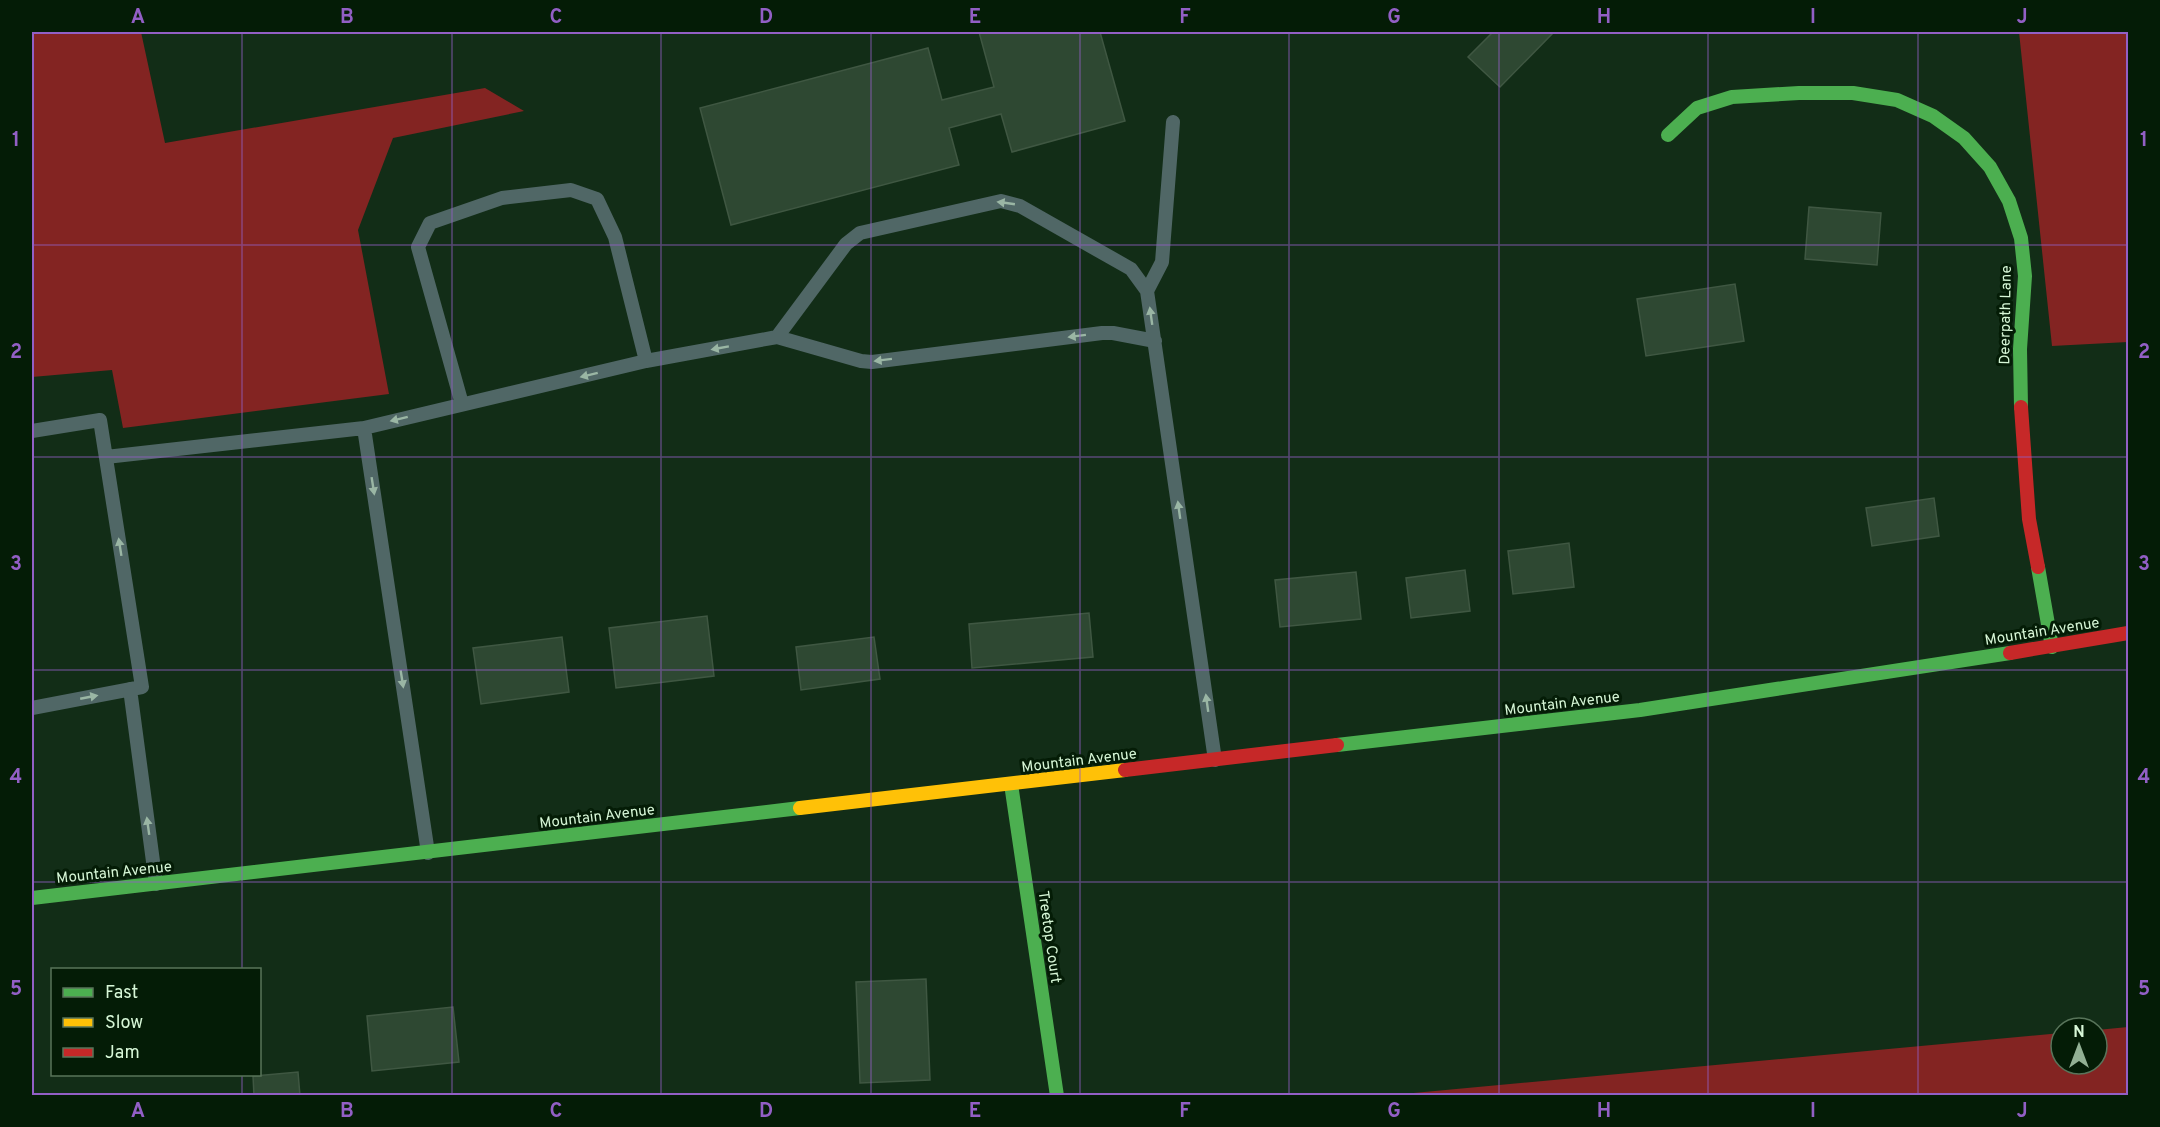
<svg xmlns="http://www.w3.org/2000/svg" width="2160" height="1127" font-family="Overpass,sans-serif">
<style>
.green{fill:#832422}
.building{fill:#2e4832;stroke:#3f5742;stroke-width:1.5}
.lines{fill:none;stroke-linecap:round;stroke-linejoin:round}
.lane{stroke:#506766;stroke-width:14}
.fast{stroke:#4caf50;stroke-width:14}
.slow{stroke:#ffc107;stroke-width:14}
.jam{stroke:#c62828;stroke-width:14}
.oneway{fill:#9ab6a4}
.grid{fill:none;stroke:#925fc5;stroke-width:1.5;stroke-opacity:0.55}
.labels{text-anchor:middle;stroke-width:6;stroke-linejoin:round;paint-order:stroke}
.street-label{font-size:15px;fill:#d7f7d7;stroke:#041c06}
.neatline{fill:none;stroke:#925fc5;stroke-width:2}
.grid-label{font-size:20px;text-anchor:middle;font-weight:bold;fill:#925fc5}
</style>
<rect width="100%" height="100%" fill="#122d17"/>
<!-- green -->
<path class="green" d="M32,32h109l24,111 320,-55 39,23 -131,27 -35,92 31,164 -266,34 -11,-58 -80,7z
M2019,32h109v310l-76,4z
M2128,1027v68h-736l669,-62v31h36v-34z"/>
<!-- building -->
<path class="building" d="M979,32h121l25,89 -113,31 -11,-38 -52,14 10,37 -228,60 -31,-117 228,-60 14,52 52,-13z
M1493,32h61l-54,55 -32,-30z
M1809,207l72,6 -4,52 -72,-6z
M1735,284l9,57 -98,15 -9,-57z
M1934,498l5,38 -67,10 -6,-38z
M1569,543l5,44 -61,7 -5,-43z
M1465,570l5,41 -59,7 -5,-40z
M1356,572l5,47 -81,8 -5,-47z
M1089,613l4,44 -121,11 -3,-44z
M707,616l7,60 -98,12 -7,-60z
M562,637l7,55 -88,12 -8,-56z
M874,637l6,42 -79,11 -5,-43z
M926,979l4,101 -70,3 -4,-101z
M453,1007l6,55 -87,9 -5,-55z
M298,1072l2,24h-46l-1,-20z"/>
<g class="lines">
<!-- lane -->
<path class="lane" d="M1147,291l15,-29 11,-140
M777,337l69,-93 14,-11 141,-32 19,5 111,63 16,22 68,469
M462,404l-44,-157 12,-24 72,-25 69,-8 26,9 18,38 31,124
M364,428l64,425
M32,431l68,-11 42,267 -110,21
M106,457l258,-29 282,-67 131,-24 84,24 11,1 230,-29h11l42,8
M130,689l26,195"/>
<!-- fast -->
<path class="fast" d="M1668,135l29,-27 35,-11 67,-4h54l44,7 36,16 31,22 26,29 19,34 12,37 4,38 -5,73 1,58
M2038,567l14,80
M1337,745l303,-35 370,-57
M1011,784l46,312
M32,898l768,-90"/>
<!-- slow -->
<path class="slow" d="M800,808l325,-38"/>
<!-- jam -->
<path class="jam" d="M2021,407l8,112 9,48
M2010,653l118,-20
M1125,770l212,-25"/>
</g>
<!-- one-way arrows -->
<defs><path id="oneway-solid" d="M-6-.8H1V-3.2L6.5 0L1 3.2V.8H-6Z" transform="scale(1.5)"/></defs>
<g class="oneway">
<use href="#oneway-solid" transform="translate(1006 203) rotate(-172)"/>
<use href="#oneway-solid" transform="translate(1151 316) rotate(-98)"/>
<use href="#oneway-solid" transform="translate(1077 336) rotate(173)"/>
<use href="#oneway-solid" transform="translate(720 348) rotate(170)"/>
<use href="#oneway-solid" transform="translate(883 360) rotate(173)"/>
<use href="#oneway-solid" transform="translate(589 375) rotate(166)"/>
<use href="#oneway-solid" transform="translate(399 419) rotate(166)"/>
<use href="#oneway-solid" transform="translate(373 486) rotate(81)"/>
<use href="#oneway-solid" transform="translate(1179 510) rotate(-98)"/>
<use href="#oneway-solid" transform="translate(120 547) rotate(-99)"/>
<use href="#oneway-solid" transform="translate(402 679) rotate(81)"/>
<use href="#oneway-solid" transform="translate(89 697) rotate(-11)"/>
<use href="#oneway-solid" transform="translate(1207 703) rotate(-98)"/>
<use href="#oneway-solid" transform="translate(148 826) rotate(-98)"/>
</g>
<!-- grid -->
<path class="grid" d="M242,32v938M452,32v1064M661,32v1064M871,32v1064M1080,32v1064M1289,32v1064M1499,32v1064M1708,32v1064M1918,32v1064M32,245h2096M32,457h2096M32,670h2096M32,882h2096M242,1074v22"/>
<g class="labels">
<!-- street labels -->
<g class="street-label">
<text transform="translate(2005 315) rotate(-89)" y="5">Deerpath Lane</text>
<text transform="translate(2042 631) rotate(-9)" y="5">Mountain Avenue</text>
<text transform="translate(1562 703) rotate(-7)" y="5">Mountain Avenue</text>
<text transform="translate(1079 760) rotate(-7)" y="5">Mountain Avenue</text>
<text transform="translate(597 816) rotate(-7)" y="5">Mountain Avenue</text>
<text transform="translate(114 872) rotate(-6)" y="5">Mountain Avenue</text>
<text transform="translate(1050 937) rotate(82)" y="5">Treetop Court</text>
</g>
</g>
<!-- border -->
<rect width="2160" height="1127" fill="none" stroke="#041c06" stroke-width="66"/>
<!-- legend -->
<rect x="51" y="968" width="210" height="108" fill="#041c06" stroke="#58745a" stroke-width="1.5"/>
<rect x="63" y="988" width="30" height="9" fill="#4caf50" stroke="#58745a" stroke-width="1.5"/>
<text x="105" y="998" font-size="18" fill="#d7f7d7">Fast</text>
<rect x="63" y="1018" width="30" height="9" fill="#ffc107" stroke="#58745a" stroke-width="1.5"/>
<text x="105" y="1028" font-size="18" fill="#d7f7d7">Slow</text>
<rect x="63" y="1048" width="30" height="9" fill="#c62828" stroke="#58745a" stroke-width="1.5"/>
<text x="105" y="1058" font-size="18" fill="#d7f7d7">Jam</text>
<!-- north arrow -->
<g transform="translate(2079 1046)"><circle r="28" fill="#041c06" stroke="#58745a" stroke-width="1.5"/>
<path d="M0-4.5L10 22L0 15L-10 22Z" fill="#92b094"/>
<text y="-9" font-size="16" font-weight="bold" text-anchor="middle" fill="#d7f7d7">N</text>
</g>
<rect x="33" y="33" width="2094" height="1061" class="neatline"/>
<g class="grid-label">
<text x="138" y="23">A</text>
<text x="347" y="23">B</text>
<text x="556" y="23">C</text>
<text x="766" y="23">D</text>
<text x="975" y="23">E</text>
<text x="1185" y="23">F</text>
<text x="1394" y="23">G</text>
<text x="1604" y="23">H</text>
<text x="1813" y="23">I</text>
<text x="2022" y="23">J</text>
<text x="16" y="146">1</text>
<text x="2144" y="146">1</text>
<text x="16" y="358">2</text>
<text x="2144" y="358">2</text>
<text x="16" y="570">3</text>
<text x="2144" y="570">3</text>
<text x="16" y="783">4</text>
<text x="2144" y="783">4</text>
<text x="16" y="995">5</text>
<text x="2144" y="995">5</text>
<text x="138" y="1117">A</text>
<text x="347" y="1117">B</text>
<text x="556" y="1117">C</text>
<text x="766" y="1117">D</text>
<text x="975" y="1117">E</text>
<text x="1185" y="1117">F</text>
<text x="1394" y="1117">G</text>
<text x="1604" y="1117">H</text>
<text x="1813" y="1117">I</text>
<text x="2022" y="1117">J</text>
</g>
</svg>
